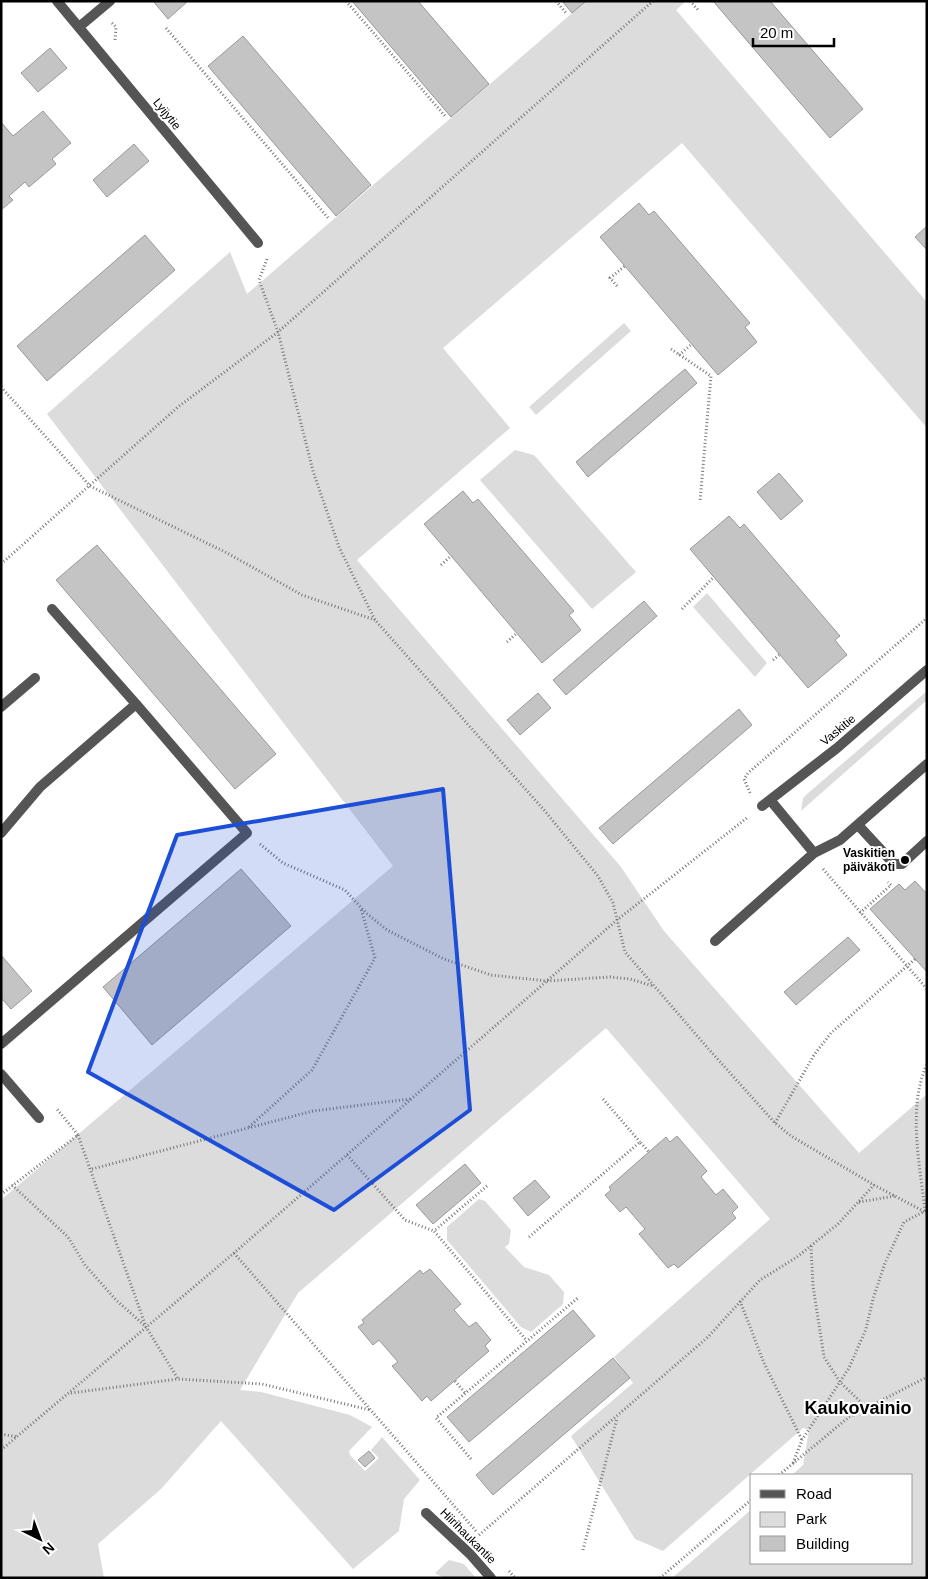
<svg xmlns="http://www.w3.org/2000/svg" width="928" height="1579" font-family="Helvetica,sans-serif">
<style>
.green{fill:#dcdcdc}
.building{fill:#c4c4c4;stroke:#999}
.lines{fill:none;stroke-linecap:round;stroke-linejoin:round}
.path{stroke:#777;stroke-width:3;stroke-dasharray:1 2.5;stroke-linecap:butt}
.service{stroke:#555;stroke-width:10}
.minor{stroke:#555;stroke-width:10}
.marked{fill:#1d4ed8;fill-opacity:0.2;stroke:#1d4ed8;stroke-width:4;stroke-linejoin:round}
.poi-dot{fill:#000;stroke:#fff;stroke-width:2}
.labels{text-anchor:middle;stroke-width:4;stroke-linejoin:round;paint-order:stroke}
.street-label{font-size:12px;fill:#000;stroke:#fff}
.poi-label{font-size:12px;font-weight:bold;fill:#000;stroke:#fff;text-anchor:end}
.district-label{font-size:18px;font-weight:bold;fill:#000;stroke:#fff}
</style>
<rect width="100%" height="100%" fill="#fff"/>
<!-- green -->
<path class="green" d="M586,1h100l-10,9 251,292v126l-245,-285 -239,205 67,80 -153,132 264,307 43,64 195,222 68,-59v484h-255l80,-69v54h160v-88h-120l11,-10 6,-35 -6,-2 -140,123 -28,-12 -64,-103 62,-53 -19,-26 156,-138 -164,-191 -308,265 -58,97 21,2 89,23 22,12 -23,24 1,4 15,16 14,-13 -8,-8 11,-13 38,43 -16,19 -5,32 -46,38 -132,-148 -60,68 -63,55 6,34h-103v-378l392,-334 -346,-452 183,-162 17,42z
M624,323l7,8 -95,84 -7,-8z
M515,450l19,5 102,117 -44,37 -112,-129z
M707,593l60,70 -12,14 -62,-70z
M927,691v9l-126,111 2,-13 4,-4z
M479,1199l6,2 26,29 -2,14 -4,3 19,20 25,8 15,17 -1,12 -32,28 -10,-5 -74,-87v-13z
M449,1560l15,4 12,14h-32l-9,-5z"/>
<!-- building -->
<path class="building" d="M153,1h35l-20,18z
M352,1h66l71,83 -38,33z
M562,1h24l-14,12z
M713,1h57l93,108 -33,29z
M243,36l128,149 -35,31 -128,-150z
M50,48l17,20 -29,24 -17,-19z
M43,111l28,32 -19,16 4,5 -27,23 -4,-5 -16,14 4,4 -12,10v-88l12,14z
M134,144l15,17 -42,36 -14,-17z
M639,203l10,12 5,-4 96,112 -5,4 12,15 -39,33 -118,-138z
M927,226v24l-12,-13z
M145,235l30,35 -128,111 -30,-35z
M685,369l12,14 -109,94 -12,-15z
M779,473l24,28 -22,19 -24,-28z
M463,491l10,12 5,-4 96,112 -5,4 12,15 -39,33 -118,-139z
M729,516l11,12 4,-4 96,112 -5,4 12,15 -39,33 -118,-139z
M97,545l179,209 -41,35 -179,-209z
M644,601l13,15 -91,79 -13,-15z
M538,693l13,15 -31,27 -13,-15z
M739,709l13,16 -139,119 -14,-16z
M241,869l50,57 -139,119 -49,-58z
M915,881l12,13v78l-57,-63 29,-25 6,6z
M848,937l12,13 -64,55 -12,-13z
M1,955l31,36 -21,18 -10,-11z
M677,1136l30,35 -6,6 15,18 7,-6 15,18 -6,6 4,5 -58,50 -4,-4 -6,4 -29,-34 6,-5 -19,-22 -6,5 -15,-17 6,-5 -2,-3 57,-50 4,5z
M465,1164l16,19 -48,41 -17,-19z
M535,1180l15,17 -22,19 -15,-18z
M430,1269l31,35 -7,6 15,17 7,-5 15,18 -6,6 4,5 -58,50 -4,-5 -5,5 -30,-35 6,-4 -19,-22 -6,5 -15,-18 6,-4 -2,-3 58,-50 3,4z
M573,1310l22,26 -126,106 -22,-25z
M613,1358l17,20 -137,117 -17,-20z
M369,1451l6,7 -10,9 -7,-7z"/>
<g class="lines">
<!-- path -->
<path class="path" d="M346,1l99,115
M556,1l10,12
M690,1l9,10
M112,23l4,4 -1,13
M166,28l163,191
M267,259l-8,21 19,52 35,139 26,76 36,73 169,190 54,66 15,27 12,49 80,93 70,78 16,13 83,49 53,28
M617,286l-7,-8 15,-12
M671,349l40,27 -11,125
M679,355l13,-11
M1,387l89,99 137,67 75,42 73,25
M1,564l177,-157 100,-75 375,-331
M441,565l10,-9
M682,609l32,-32
M507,642l10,-9
M773,660l6,-5
M750,793l-6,-14 4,-6 179,-155
M260,844l23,19 62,27 21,23 21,17 57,29 47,16 56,6 63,-4 20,2 23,7
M823,869l104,120
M860,913l31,-28 -3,-3
M603,1099l37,43
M775,1123l39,-68 17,-22 84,-74
M249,1127l63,-57 63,-112 -14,-49
M78,1135l68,192 32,52
M347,1155l58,65 29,11
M92,1169l221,-58 97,-12
M12,1185l56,52 17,28 31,35 29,26
M487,1186l-53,45 93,110
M1,1191l2,2 75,-58 -21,-26
M859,1202l36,-6
M925,1211c-5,-46 -18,-103 2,-147
M529,1237l111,-95 9,10
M811,1246l2,40 11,71 16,25 27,26
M234,1253l242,278
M740,1301l24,62 38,77
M455,1381l11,13
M71,1393l107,-14 84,5 108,26
M1,1434l17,3
M1,1450l233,-197 383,-333 131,-103
M471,1459l-35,-41 143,-121
M793,1463l9,-23 47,-72 17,-39 7,-30 12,-36 19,-41 23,-12
M779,1475l70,-58 78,-40
M479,1535l229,-198 52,-57 37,-23 41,-33 36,-39
M583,1550l34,-132
M509,1571l6,7
M660,1578l92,-79"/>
<!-- service -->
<path class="service" d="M52,609l84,95
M1,707l34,-29
M771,801l43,52
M858,825l36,39h8l25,-23
M1,833l39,-46 96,-83 111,129 -246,211
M715,941l99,-88 26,-13 87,-76"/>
<!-- minor -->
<path class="minor" d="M57,1l201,242
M79,27l31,-26
M762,806l75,-58 90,-78
M1,1074l38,44
M426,1513l44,41 21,24"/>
</g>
<!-- marked area -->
<path class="marked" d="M443,789l27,321 -136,100 -246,-138 89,-237z"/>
<!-- markers -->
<circle class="poi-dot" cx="905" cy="860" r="5"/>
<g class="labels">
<!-- street labels -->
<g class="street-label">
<text transform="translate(167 114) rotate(51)" y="4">Lyijytie</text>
<text transform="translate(838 730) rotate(-40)" y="4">Vaskitie</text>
<text transform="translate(468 1536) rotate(45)" y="4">Hiirihaukantie</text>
</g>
<!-- poi labels -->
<g class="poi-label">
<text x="895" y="857">Vaskitien<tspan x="895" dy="14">päiväkoti</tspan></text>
</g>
<!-- district labels -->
<g class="district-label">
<text x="858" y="1414">Kaukovainio</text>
</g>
</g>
<!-- border -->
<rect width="928" height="1579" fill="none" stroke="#000000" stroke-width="5"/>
<!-- legend -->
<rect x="750" y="1474" width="162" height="90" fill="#ffffff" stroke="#999999"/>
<rect x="760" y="1490" width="25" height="8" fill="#555555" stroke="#999999"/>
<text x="796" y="1499" font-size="15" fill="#000000">Road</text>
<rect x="760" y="1512" width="25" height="15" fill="#dcdcdc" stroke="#999999"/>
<text x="796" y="1524" font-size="15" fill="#000000">Park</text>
<rect x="760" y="1536" width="25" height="15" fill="#c4c4c4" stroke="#999999"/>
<text x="796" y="1549" font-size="15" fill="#000000">Building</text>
<!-- north arrow -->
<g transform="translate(40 1539) rotate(138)" stroke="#ffffff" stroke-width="4" paint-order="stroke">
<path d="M0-4L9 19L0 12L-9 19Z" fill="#000000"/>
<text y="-8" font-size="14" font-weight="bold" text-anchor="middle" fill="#000000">N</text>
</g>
<!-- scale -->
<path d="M753 38v8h81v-8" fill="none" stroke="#000000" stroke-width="2.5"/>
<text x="760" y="38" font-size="15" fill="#000000" stroke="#ffffff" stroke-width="4" paint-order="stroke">20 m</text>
</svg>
